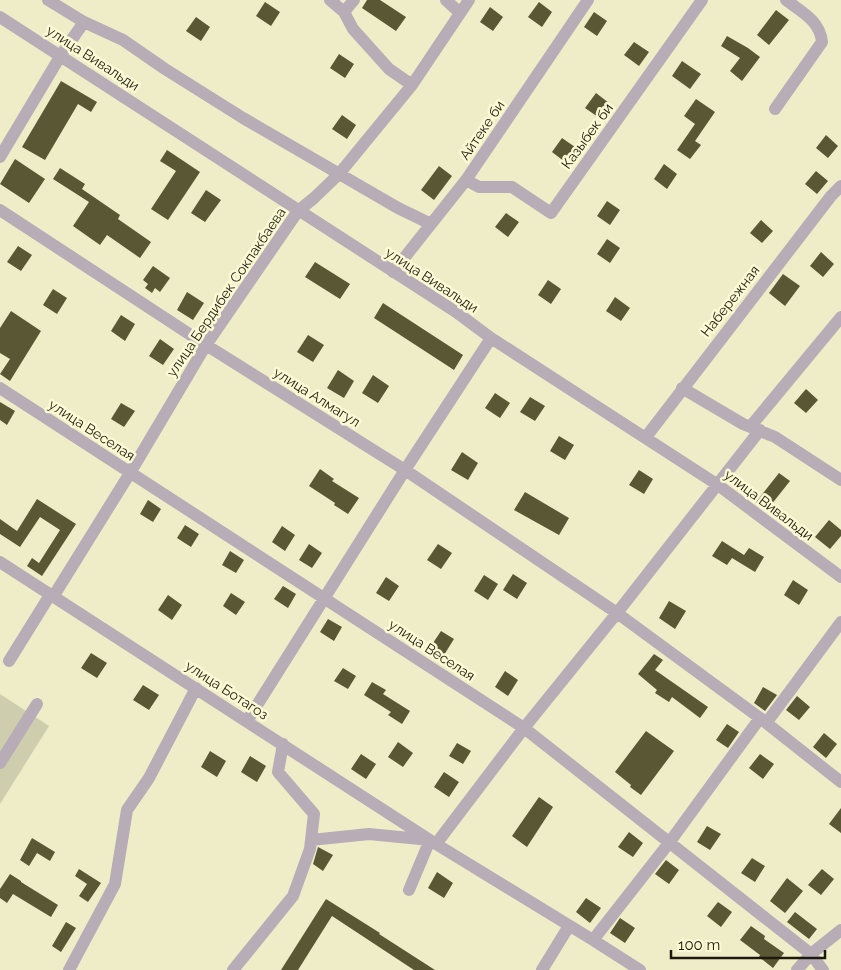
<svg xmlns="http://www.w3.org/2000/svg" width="841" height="970" font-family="Raleway,sans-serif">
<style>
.green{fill:#cecdae}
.building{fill:#5a5735}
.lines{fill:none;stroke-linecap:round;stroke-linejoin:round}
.minor{stroke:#b8acb7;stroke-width:12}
.labels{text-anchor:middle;stroke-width:5;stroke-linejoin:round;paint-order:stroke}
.street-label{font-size:14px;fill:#1b1a0c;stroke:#fcfad5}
</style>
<rect width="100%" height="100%" fill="#efedc8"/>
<!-- green -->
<path class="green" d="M0,694l49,32 -49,78z"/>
<!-- building -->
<path class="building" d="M367,0h13l26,17 -10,14 -34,-23z
M265,2l15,10 -9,14 -15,-10z
M539,2l13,10 -10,15 -14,-10z
M490,7l13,10 -10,14 -13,-9z
M776,10l13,10 -20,25 -12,-10z
M594,12l13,9 -10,15 -13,-9z
M196,17l14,10 -9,14 -15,-10z
M727,36l21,12 12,9 -18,24 -12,-10 10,-13 -19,-12z
M634,42l15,10 -10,14 -15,-11z
M339,54l15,10 -9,14 -15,-10z
M682,61l19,13 -11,15 -18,-13z
M61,81l36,21 -6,10 -13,-8 -33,56 -23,-13z
M596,93l13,10 -11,14 -13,-9z
M696,99l19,13 -20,29 6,4 -11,14 -13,-9 18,-26 -11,-8z
M342,115l14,10 -9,14 -15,-10z
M826,135l12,11 -10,12 -12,-10z
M562,138l13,9 -10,15 -13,-10z
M167,150l33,22 -32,48 -17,-11 25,-38 -16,-10z
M15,159l30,20 -16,24 -29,-19z
M664,164l13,10 -10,15 -13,-10z
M439,166l13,10 -18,24 -13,-10z
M60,168l25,16 -3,5 38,26 -2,4 33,23 -11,16 -33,-23 -7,10 -27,-19 16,-24 -36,-23z
M816,171l12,10 -11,13 -12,-10z
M206,190l15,10 -16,22 -14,-9z
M607,201l13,9 -10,15 -13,-9z
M506,213l13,9 -11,15 -13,-10z
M761,220l12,11 -11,12 -12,-10z
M607,239l13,9 -10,15 -13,-9z
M18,246l14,9 -11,16 -14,-9z
M821,252l13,12 -11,13 -13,-11z
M315,262l35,22 -10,15 -35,-22z
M153,266l17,12 -10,14 -5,-4 -3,5 -7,-5 3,-4 -5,-4z
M783,274l17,12 -15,20 -16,-13z
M548,280l13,9 -10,15 -13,-9z
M53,289l14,9 -10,16 -14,-9z
M187,292l17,11 -11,17 -16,-10z
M615,297l15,11 -9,13 -15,-10z
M383,303l80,52 -9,15 -80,-52z
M11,311l30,20 -31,50 -10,-7 10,-15 -10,-6v-25z
M121,315l14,9 -10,17 -14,-10z
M308,335l16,10 -11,17 -16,-10z
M160,339l14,10 -11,16 -14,-9z
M338,370l16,11 -10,17 -17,-10z
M373,375l16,11 -11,17 -16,-10z
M806,389l12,11 -12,13 -12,-10z
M495,393l15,10 -10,15 -15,-10z
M530,397l15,9 -10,15 -15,-9z
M0,402l15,9 -8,14 -7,-5z
M121,403l14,8 -11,16 -13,-8z
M559,436l15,9 -9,15 -15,-9z
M462,452l16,11 -10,17 -17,-10z
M320,469l14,10 -2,2 27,17 -11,16 -14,-9 1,-2 -26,-17z
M639,470l14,9 -9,15 -15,-9z
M779,473l11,8 -23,29 -11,-8z
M525,492l44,26 -10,17 -45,-25z
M37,499l39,25 -34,52 -15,-10 5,-8 7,5 21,-33 -20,-13 -20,30 -20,-13v-15l17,12z
M148,500l13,9 -8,13 -13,-8z
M829,520l12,10v6l-11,13 -15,-12z
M185,525l14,9 -8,13 -14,-9z
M282,526l13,9 -10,16 -13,-9z
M722,541l22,14 5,-7 15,9 -9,15 -23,-14 -5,7 -15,-9z
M309,544l13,9 -10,15 -13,-8z
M438,544l14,9 -11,16 -14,-9z
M230,551l14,9 -8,13 -14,-8z
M513,574l14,9 -10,16 -14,-9z
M484,575l14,9 -10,16 -14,-9z
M386,577l13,9 -10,15 -13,-8z
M793,580l15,10 -9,15 -15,-10z
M283,586l13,8 -8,14 -14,-9z
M231,593l14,9 -9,13 -13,-9z
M168,595l14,10 -10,15 -14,-10z
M669,601l17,10 -11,18 -16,-11z
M328,619l14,8 -8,14 -14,-9z
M441,631l13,8 -10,16 -13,-9z
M91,653l16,10 -10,15 -16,-10z
M654,654l9,6 -8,10 53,37 -8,11 -28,-21 -3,5 -14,-9 2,-3 -19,-16z
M343,668l13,8 -8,13 -14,-8z
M505,671l13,9 -10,16 -13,-9z
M372,682l14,8 -3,4 27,17 -8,13 -14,-9 3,-3 -27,-17z
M143,685l16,10 -10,15 -16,-10z
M763,687l14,8 -12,16 -11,-8z
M797,696l13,11 -11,13 -13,-10z
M727,724l12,8 -11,16 -12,-8z
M646,731l28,20 -33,44 -11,-8 1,-2 -16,-13z
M824,733l13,11 -11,14 -13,-11z
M398,742l15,11 -10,14 -15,-10z
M457,743l14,8 -8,13 -14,-8z
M210,751l16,10 -9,16 -16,-10z
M361,754l15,10 -10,15 -15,-10z
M760,754l14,10 -11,15 -14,-11z
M250,756l16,10 -9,16 -16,-10z
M444,772l15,10 -10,15 -15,-10z
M539,797l14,10 -26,40 -15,-11z
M841,808v25l-12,-9z
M707,826l14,8 -11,16 -13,-8z
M629,832l14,11 -10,14 -15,-10z
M32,838l23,14 -5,9 -13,-8 -8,13 -9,-6z
M318,847l15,8 -10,16 -10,-7z
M752,858l13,8 -10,16 -14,-9z
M666,860l13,10 -10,14 -14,-10z
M79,869l22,14 -13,19 -9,-6 8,-12 -12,-8z
M822,869l12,10 -13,16 -13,-10z
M437,872l16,11 -9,15 -16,-10z
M10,874l11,7v1l37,23 -7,12 -38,-23 -6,9 -7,-5v-9z
M787,878l16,13 -18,22 -15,-12z
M586,898l15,10 -11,15 -14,-11z
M326,899l54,34 -1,1 56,36h-21l-82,-54 -34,54h-17z
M718,902l14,10 -11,15 -14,-11z
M795,912l22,17 -8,10 -22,-17z
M620,918l15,10 -10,15 -15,-10z
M66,922l10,6 -15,24 -9,-6z
M751,926l14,10 -1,3 20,14 -11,15 -14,-11 1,-2 -20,-15z"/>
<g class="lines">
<!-- minor -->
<path class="minor" d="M48,0l36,22 39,18 42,29 78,49 155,90 33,16
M330,0l14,12 9,17 36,40 23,16
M446,0l14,13
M344,12l10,-12
M0,17l456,295 35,26 227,147 123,92
M775,109l47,-67c-2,-21 -20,-30 -36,-42
M0,157l61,-102 23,-33
M466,180l13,7h33l39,26 151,-213
M0,210l206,135 199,125 212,143 143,105 -91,125 -76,97 -157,-96 88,-116 93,-115 143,-183
M393,272l73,-92 122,-180
M0,388l524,340 287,226 12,16
M682,388l61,36 32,13 66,43
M750,427l91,-110
M646,437l185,-241 10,-10
M0,562l436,282
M53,597l77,-124 76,-128 92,-134 16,-13 25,-24 73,-89 57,-85
M9,661l41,-66
M760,718l81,64
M247,721l158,-251 86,-132
M767,722l74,-100
M0,763l37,-59
M311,840l58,-6 61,6 -21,50
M593,940l47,30
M69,970l46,-86 12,-74 22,-32 47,-90
M233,970l60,-74 17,-47 4,-35 -36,-42 5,-28
M542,970l27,-44
M797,970l14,-16 30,-24"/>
</g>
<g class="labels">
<!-- street labels -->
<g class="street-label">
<text transform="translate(93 58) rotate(33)" y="5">улица Вивальди</text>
<text transform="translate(482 130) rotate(-56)" y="5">Айтеке би</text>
<text transform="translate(587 136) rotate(-54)" y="5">Казыбек би</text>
<text transform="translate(432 280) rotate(33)" y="5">улица Вивальди</text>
<text transform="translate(226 292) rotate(-56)" y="5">улица Бердибек Сокпакбаева</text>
<text transform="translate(730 301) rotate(-52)" y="5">Набережная</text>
<text transform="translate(317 397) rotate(32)" y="5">улица Алмагул</text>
<text transform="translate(92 430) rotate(33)" y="5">улица Веселая</text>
<text transform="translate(769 505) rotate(37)" y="5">улица Вивальди</text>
<text transform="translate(432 650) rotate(33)" y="5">улица Веселая</text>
<text transform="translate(227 690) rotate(33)" y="5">улица Ботагоз</text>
</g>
</g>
<!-- scale -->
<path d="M671 950v8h154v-8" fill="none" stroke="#1b1a0c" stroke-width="2.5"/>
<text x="678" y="950" font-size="15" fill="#1b1a0c" stroke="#fcfad5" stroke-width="4" paint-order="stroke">100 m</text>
</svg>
